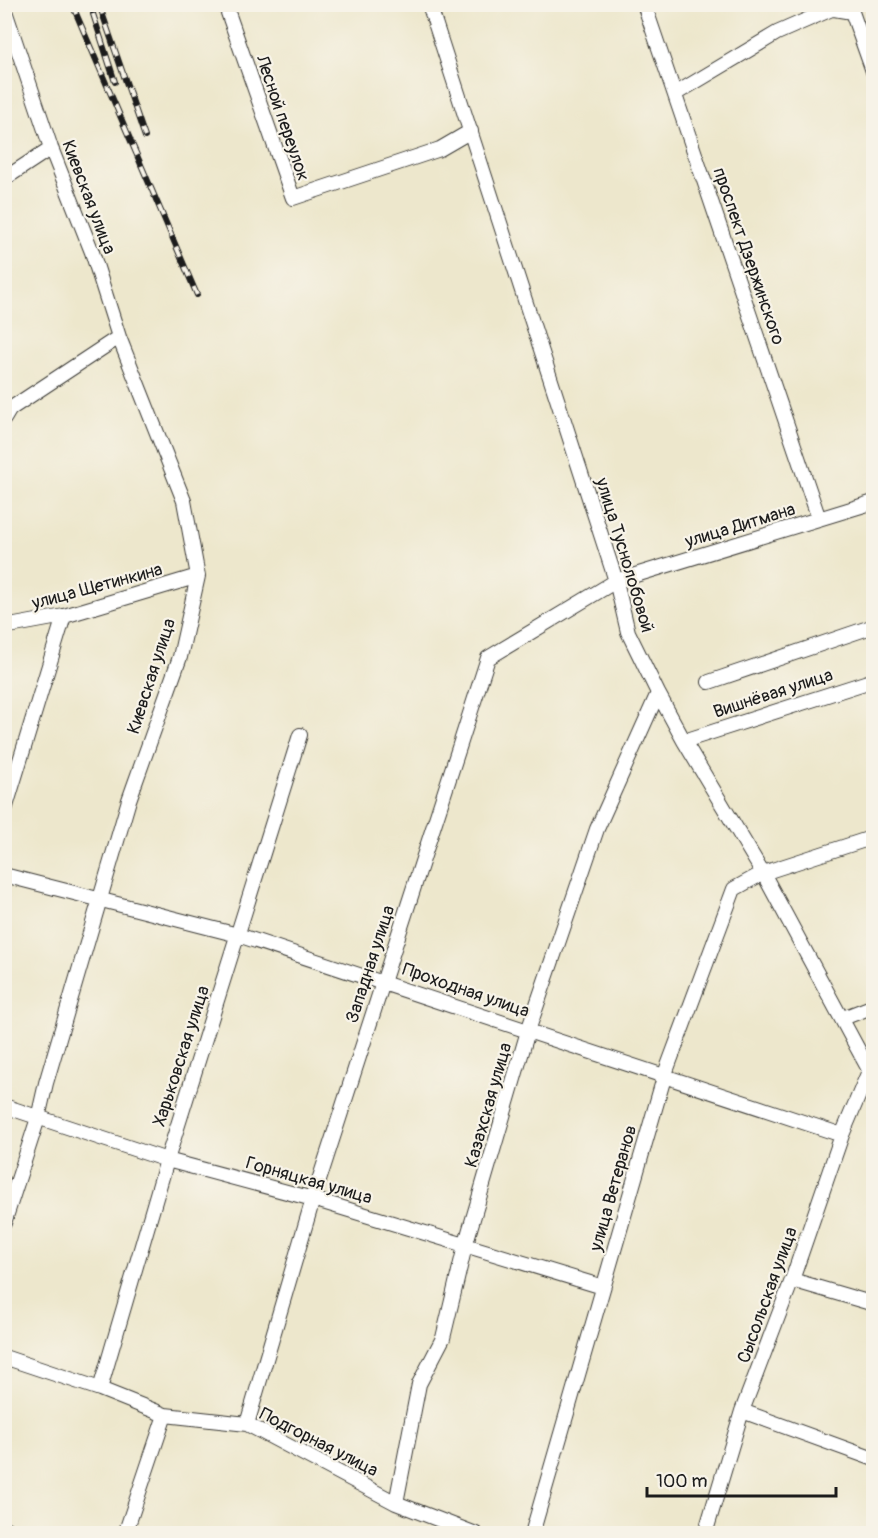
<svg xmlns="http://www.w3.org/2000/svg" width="878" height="1538" font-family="Pangolin,sans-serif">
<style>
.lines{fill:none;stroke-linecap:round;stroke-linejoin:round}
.minor-casing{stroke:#3b3a36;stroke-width:16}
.minor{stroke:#fff;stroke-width:14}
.rail-casing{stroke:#1c1c1c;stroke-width:6}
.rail{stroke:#f7f3e8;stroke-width:4;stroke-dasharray:11;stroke-linecap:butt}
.labels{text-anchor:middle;stroke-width:4.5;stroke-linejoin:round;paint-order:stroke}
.street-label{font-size:18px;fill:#1c1c1c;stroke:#f7f3e8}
</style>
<rect width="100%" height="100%" fill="#f7f3e8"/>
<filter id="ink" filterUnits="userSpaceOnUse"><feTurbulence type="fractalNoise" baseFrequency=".0167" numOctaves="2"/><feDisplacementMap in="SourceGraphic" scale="12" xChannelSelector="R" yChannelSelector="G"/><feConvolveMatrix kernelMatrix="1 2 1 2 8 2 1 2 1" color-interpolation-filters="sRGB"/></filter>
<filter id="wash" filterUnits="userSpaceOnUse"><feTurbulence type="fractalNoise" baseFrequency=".008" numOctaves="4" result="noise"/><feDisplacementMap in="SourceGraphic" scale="24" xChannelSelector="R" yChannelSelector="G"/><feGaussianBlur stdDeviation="1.35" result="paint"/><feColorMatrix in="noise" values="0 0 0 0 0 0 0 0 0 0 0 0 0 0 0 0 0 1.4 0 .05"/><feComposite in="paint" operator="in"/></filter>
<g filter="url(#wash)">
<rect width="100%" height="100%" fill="#ede7cc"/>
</g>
<g filter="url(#ink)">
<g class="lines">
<!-- minor casing -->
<g class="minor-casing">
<path id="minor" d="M225,4l68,194 147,-49 31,-18
M429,4l187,577 12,51 30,61 26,48 79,132 111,206
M644,4l175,515
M4,8l47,140 41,104 27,85 65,164 14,75 -18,81 -51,143 -83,283 -8,35 -34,105
M834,9l18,3 22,62
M675,94l102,-61 66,-29
M4,179l47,-31
M4,419l6,-10 109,-72
M4,627l60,-11 134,-40
M709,682l165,-56
M684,741l190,-61
M4,813l60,-197
M4,875l234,60 604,200
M843,1018l31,-12
M4,1106l163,54 146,39 290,88
M792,1280l82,24
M4,1357l96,32 65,26 82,9 149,79 80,31
M100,1389l67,-229 133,-425
M742,1411l132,48
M247,1424l66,-225 175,-541 128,-77 258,-79
M396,1503l23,-119 24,-46 22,-92 63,-215 69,-202 61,-136
M4,1528l14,6
M125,1534l40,-119
M532,1534l133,-460 69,-185 29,-16 111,-36
M705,1534l37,-123 50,-131 50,-145 27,-64"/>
</g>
<!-- minor -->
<use href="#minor" class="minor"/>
<!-- rail casing -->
<g class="rail-casing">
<path id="rail" d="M72,4l125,291
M99,4l46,133
M93,14l22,68"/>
</g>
<!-- rail -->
<use href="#rail" class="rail"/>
</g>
</g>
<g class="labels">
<!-- street labels -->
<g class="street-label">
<text transform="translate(283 118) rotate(71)" y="6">Лесной переулок</text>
<text transform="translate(89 197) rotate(69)" y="6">Киевская улица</text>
<text transform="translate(749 256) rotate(71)" y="6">проспект Дзержинского</text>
<text transform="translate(740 525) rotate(-17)" y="6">улица Дитмана</text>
<text transform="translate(625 555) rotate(73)" y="6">улица Туснолобовой</text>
<text transform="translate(97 586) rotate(-15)" y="6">улица Щетинкина</text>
<text transform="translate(151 676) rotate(-72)" y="6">Киевская улица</text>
<text transform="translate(773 693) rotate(-18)" y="6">Вишнёвая улица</text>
<text transform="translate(370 964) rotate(-72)" y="6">Западная улица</text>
<text transform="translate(466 990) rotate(19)" y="6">Проходная улица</text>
<text transform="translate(181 1056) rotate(-72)" y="6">Харьковская улица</text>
<text transform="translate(488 1105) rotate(-74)" y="6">Казахская улица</text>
<text transform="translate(309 1180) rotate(16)" y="6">Горняцкая улица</text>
<text transform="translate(613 1188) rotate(-74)" y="6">улица Ветеранов</text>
<text transform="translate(767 1295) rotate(-70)" y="6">Сысольская улица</text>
<text transform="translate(319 1442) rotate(27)" y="6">Подгорная улица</text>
</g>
</g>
<!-- margin -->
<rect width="878" height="1538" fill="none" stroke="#f7f3e8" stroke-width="24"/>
<!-- scale -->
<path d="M647 1487v9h189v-9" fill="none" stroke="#1c1c1c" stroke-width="3"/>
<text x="656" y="1487" font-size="18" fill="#1c1c1c" stroke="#f7f3e8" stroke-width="4.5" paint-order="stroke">100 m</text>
</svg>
